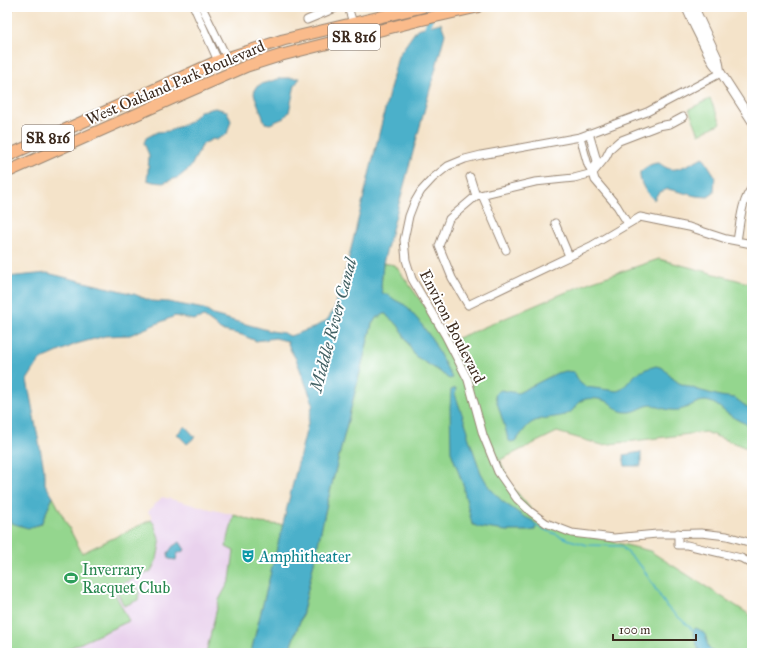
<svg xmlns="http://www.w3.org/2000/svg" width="759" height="660" font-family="'IM FELL Great Primer',serif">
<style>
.built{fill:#e9d2ed}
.green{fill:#94d68e;stroke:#688056}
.water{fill:#4bb0ca;stroke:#436d74}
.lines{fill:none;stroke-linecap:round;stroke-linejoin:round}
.stream{stroke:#4bb0ca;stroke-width:1.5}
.canal{stroke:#4bb0ca;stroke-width:6}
.minor-casing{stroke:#988674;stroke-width:9}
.tertiary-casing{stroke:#988674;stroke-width:10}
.primary-casing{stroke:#988674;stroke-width:13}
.minor{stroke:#fff;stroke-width:7}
.tertiary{stroke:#fff;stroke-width:8}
.primary{stroke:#fabb8b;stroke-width:11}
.labels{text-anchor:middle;stroke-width:4;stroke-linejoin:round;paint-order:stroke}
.shield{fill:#fff;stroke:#766a62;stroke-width:1}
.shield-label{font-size:15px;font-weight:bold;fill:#3b2a1e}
.street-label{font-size:16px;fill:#3b2a1e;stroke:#fff}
.culture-label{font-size:16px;fill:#0d838f;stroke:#fff;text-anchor:start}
.leisure-label{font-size:16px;fill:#27864d;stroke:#fff;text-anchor:start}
.water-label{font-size:17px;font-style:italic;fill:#416063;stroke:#fff}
</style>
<rect width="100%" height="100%" fill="#fff"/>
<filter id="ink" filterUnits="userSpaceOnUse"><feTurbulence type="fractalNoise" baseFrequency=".025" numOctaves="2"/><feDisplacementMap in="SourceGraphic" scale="8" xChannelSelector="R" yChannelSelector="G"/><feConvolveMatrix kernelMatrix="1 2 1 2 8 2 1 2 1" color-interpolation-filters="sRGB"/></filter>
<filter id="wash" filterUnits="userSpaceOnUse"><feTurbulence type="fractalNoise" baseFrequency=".012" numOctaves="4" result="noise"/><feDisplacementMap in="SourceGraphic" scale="16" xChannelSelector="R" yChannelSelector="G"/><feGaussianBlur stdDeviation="0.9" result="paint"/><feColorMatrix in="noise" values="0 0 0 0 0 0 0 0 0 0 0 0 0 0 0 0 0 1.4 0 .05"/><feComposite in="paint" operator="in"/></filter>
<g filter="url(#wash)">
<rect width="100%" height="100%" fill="#f4e3c9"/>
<!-- built -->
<path class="built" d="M162,497l72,18 -8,32 8,3 -4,30 -11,20 -13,53h-147l70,-32 -17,-33 39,-17 6,-12 3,-15 -2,-9 -4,-11 -3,-4 1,-3 -4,-5z"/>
<!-- green -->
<path class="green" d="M710,99l11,24 -22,11 -10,-25z
M659,259l93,25v166l-47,-18 -103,13 -45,-13 -57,28 11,25 32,39 107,27 102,65v37h-464l14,-37 24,-108 46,-184 5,-7 6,-23 -2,-7 2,-24 12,2 55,76 25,-10 115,-49z
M53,497l29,56 69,-33 3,4 4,11 2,9 -3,15 -6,12 -39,17 17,33 -70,32h-52v-135l2,-1 2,6 30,1z
M234,515l26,8 23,2 -31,123v5h-46l13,-53 11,-20 4,-29 -8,-4z
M136,585l3,7 -1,8 -14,6 -7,-14z"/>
<!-- water -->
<path class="water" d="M441,23l4,11 -62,229 -2,24 2,7h4l8,6 10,5 14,16 13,18 20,39 -3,1 -10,-8 -24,-15 -17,-31 -10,-8 -2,-3h-2l-4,3h-3l-5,7 -46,184 -24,108 -14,37h-36v-5l61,-245 -17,-44 -5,-8 -4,-10 -12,-3 -19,3 -14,-6 -22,-5 -5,-5 -11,-8 -11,3 -18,-4 -45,19 -25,1 -29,8 -36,16 -13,20 18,94v10l8,13 -12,27 -13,4 -17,-5 -4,-10v-236l40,-4 87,21 17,7 17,1 36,7 9,6 58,16 13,2 6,3 23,-8 14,-8 7,-10 14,-49 50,-205 19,-27z
M282,78h18l-5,7 -6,27 -5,6 -14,6 -5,-1 -11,-29 1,-6 6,-4z
M215,108l12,3 4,10 -4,13 -11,6 -3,-1 -10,5 -13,24 -11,9 -16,6 -10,-1 -6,-2 1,-8 1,-17 -5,-12 2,-5 11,-6 12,-1 21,-9 10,-11z
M703,157l12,19 -1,17 -6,4 -12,-1 -28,-7 -10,4 -4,7c-8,-7 -15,-17 -14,-28 6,-5 11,-9 19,-9 3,2 7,5 11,6 10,2 24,-8 33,-12z
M656,366l7,2 8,9 8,6 19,7 22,6 15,2 17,13v15c-9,-3 -17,-7 -24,-12 -6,-4 -11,-10 -18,-12 -11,-4 -20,6 -31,8 -7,1 -15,-1 -21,-3 -4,-1 -2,-2 -6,-2 -8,0 -15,7 -23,7 -15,1 -15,-10 -26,-12 -8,-2 -20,-3 -26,4 -2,3 -4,7 -8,9 -11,6 -26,3 -38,10 -7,5 -10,13 -16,18l-4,1 -3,-2 -2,-9 -11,-35 2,-4 4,-2 17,3 39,-20 9,-2 8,1 6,11 6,4 31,4 5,-2 14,-15 10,-5z
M456,388l-1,6 13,37v5l13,37 8,14 13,14 21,15 10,5 3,5 -1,4 -7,1h-22l-28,-4 -6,-3 -8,-33v-4l-13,-35 -1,-45c1,-6 0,-11 1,-17z
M185,426l10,11 -8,7 -10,-10z
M641,452v14h-16l-2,-11z
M180,542l5,8 -8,4 -1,6 -7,-1 -1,-6 5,-7z
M696,628c18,7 5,20 19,25h-15c-2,-3 -6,-19 -7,-23z"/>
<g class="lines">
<!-- stream -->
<path class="stream" d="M536,526l34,14 17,5 34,1 20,20 26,41 26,23"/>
<!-- canal -->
<path class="canal" d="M426,32l7,-25"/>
</g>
</g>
<g filter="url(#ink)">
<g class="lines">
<!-- minor casing -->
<g class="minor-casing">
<path id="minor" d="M194,7l24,54
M202,7l25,51
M348,7l5,16
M7,8l2,-1
M307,20l31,-13
M721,73l-74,39 -67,25 -99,18 -16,4 -17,7 -15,12 -12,13 -7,12 -5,13 -5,24 2,20 6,19 33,56 23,45 15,55 15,37 19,27 14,13 15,11 26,10 42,5 43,-4 44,-1 26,3 25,7
M683,117l-13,7 -12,2 -39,15 -9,8 -4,8 -13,16 -19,5 -39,4 -59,14 -27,23 -10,27 13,32 16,27 123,-59 49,-29 49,10 37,12 26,5
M589,133l8,28 -3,8
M580,137l8,28 5,8 2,7 22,26 11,18
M470,177l6,19
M482,195l24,55
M555,223l14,33
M737,241c3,-16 4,-41 15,-53
M678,533v12h9l54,13 11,6"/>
</g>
<!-- tertiary casing -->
<g class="tertiary-casing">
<path id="tertiary" d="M686,7l9,20 18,36 8,10 31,48
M694,7l24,52 2,11"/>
</g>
<!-- primary casing -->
<g class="primary-casing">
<path id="primary" d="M7,156l211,-95 65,-21 139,-33
M7,172l173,-77 67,-29 35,-11 138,-35 57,-13"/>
</g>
<!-- minor -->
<use href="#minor" class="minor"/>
<!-- tertiary -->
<use href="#tertiary" class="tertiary"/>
<!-- primary -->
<use href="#primary" class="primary"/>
</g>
</g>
<!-- icons -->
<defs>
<g id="theatre-bare" transform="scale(1.08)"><path d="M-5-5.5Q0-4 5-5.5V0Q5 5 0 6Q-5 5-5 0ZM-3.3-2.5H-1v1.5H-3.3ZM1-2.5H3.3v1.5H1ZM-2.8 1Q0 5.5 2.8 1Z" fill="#0f9aa8" stroke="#fff" stroke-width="2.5" paint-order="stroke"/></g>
<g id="stadium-bare" transform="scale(1.08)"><path d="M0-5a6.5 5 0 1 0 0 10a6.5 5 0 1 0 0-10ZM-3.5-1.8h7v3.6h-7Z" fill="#2e9e5b" stroke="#fff" stroke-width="2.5" paint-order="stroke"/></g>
</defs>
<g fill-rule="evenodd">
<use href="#theatre-bare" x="248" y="556"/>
<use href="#stadium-bare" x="71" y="578"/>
</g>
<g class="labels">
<!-- shield labels -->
<g class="shield">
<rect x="328" y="24" width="52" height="26" rx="3"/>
<rect x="22" y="125" width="52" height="26" rx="3"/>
</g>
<g class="shield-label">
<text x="354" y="42">SR 816</text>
<text x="48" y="143">SR 816</text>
</g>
<!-- street labels -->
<g class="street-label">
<text transform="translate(175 82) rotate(-23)" y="6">West Oakland Park Boulevard</text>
<text transform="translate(453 326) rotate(63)" y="6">Environ Boulevard</text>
</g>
<!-- culture labels -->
<g class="culture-label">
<text x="259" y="562">Amphitheater</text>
</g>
<!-- leisure labels -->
<g class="leisure-label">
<text x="82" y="575">Inverrary<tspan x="82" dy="18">Racquet Club</tspan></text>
</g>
<!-- water labels -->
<g class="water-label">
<text transform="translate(333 325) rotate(-75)" y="6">Middle River Canal</text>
</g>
</g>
<!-- margin -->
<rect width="759" height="660" fill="none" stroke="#fff" stroke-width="24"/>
<!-- scale -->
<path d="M613 634v6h83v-6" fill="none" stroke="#3b2a1e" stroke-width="2"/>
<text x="619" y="634" font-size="12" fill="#3b2a1e" stroke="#ffffff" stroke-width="3" paint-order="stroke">100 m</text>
</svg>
